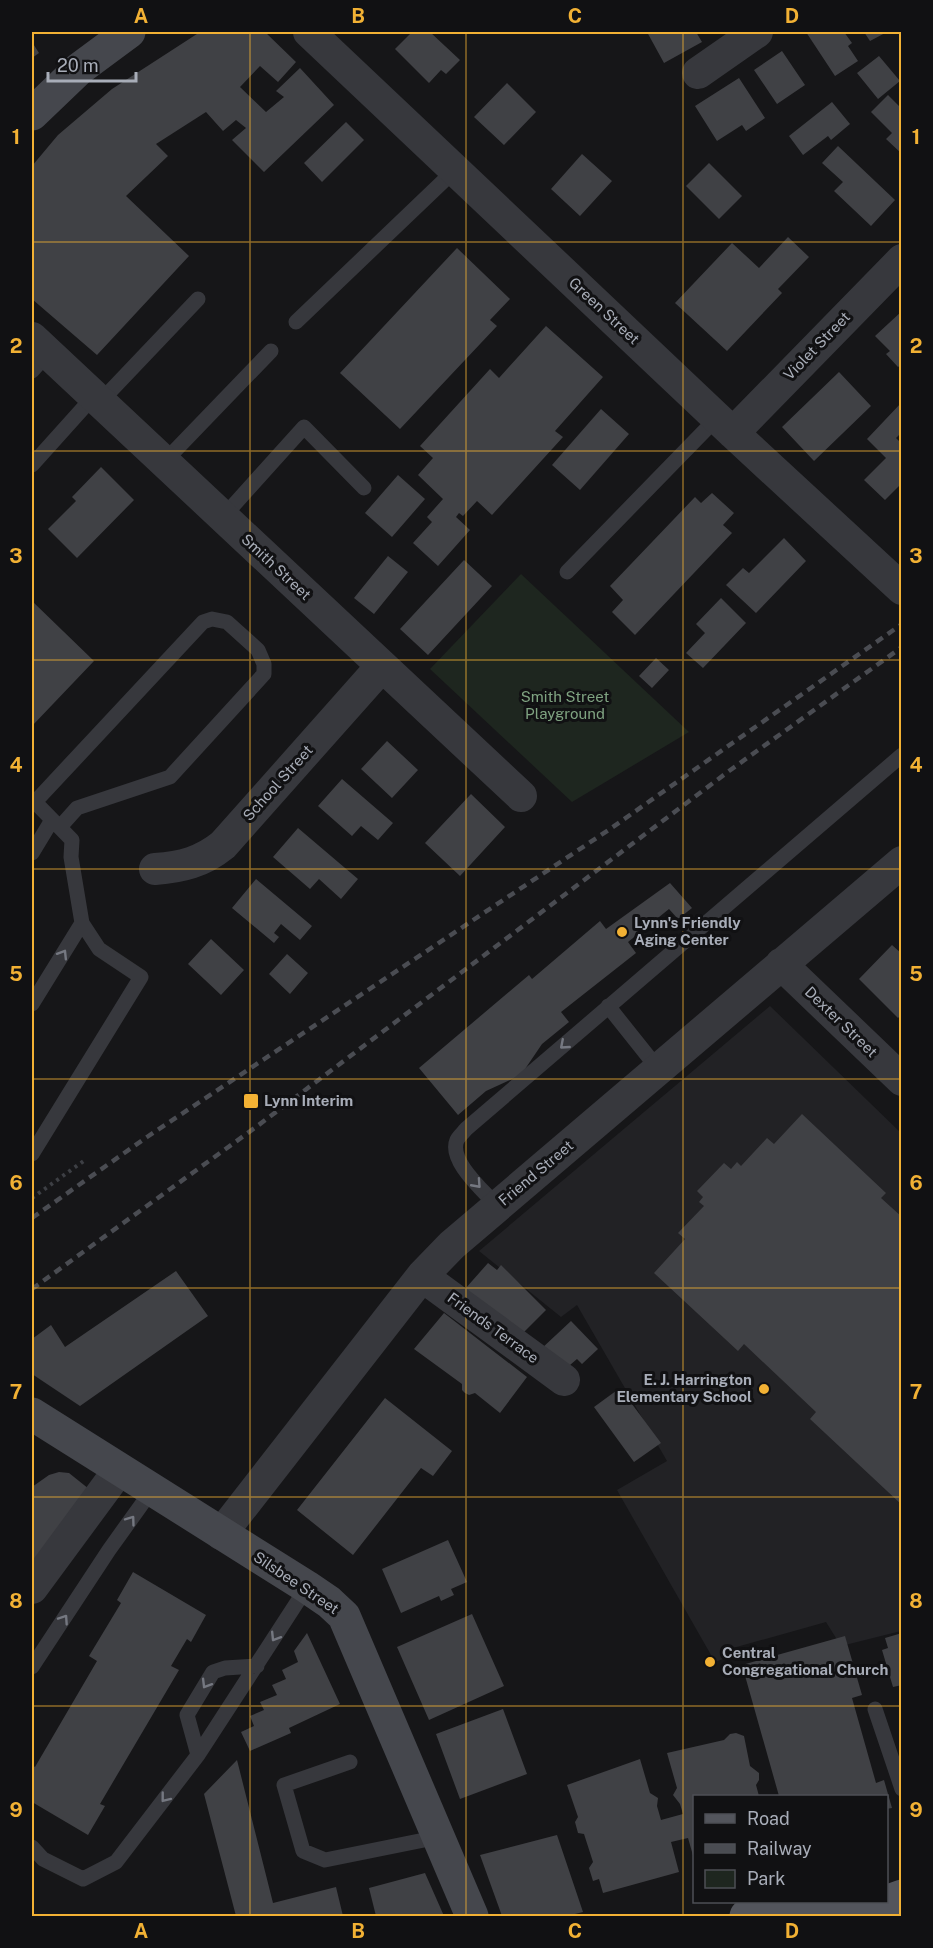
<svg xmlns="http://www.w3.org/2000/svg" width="933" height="1948" font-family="'Public Sans',sans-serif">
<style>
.built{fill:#222225}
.green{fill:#1e261f}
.building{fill:#404145}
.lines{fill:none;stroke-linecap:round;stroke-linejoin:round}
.path{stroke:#3d3f44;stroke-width:4;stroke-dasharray:3 4.5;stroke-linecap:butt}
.lane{stroke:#37383d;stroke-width:15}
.street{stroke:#37383d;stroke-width:32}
.secondary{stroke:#45474d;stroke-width:33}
.primary{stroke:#53555c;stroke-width:33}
.rail{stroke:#4a4c52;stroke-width:4.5;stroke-dasharray:8 6;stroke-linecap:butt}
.oneway{stroke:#757881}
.grid{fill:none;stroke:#f2b134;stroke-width:1.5;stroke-opacity:0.55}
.poi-dot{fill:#f2b134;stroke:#111113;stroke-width:2}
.labels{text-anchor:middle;stroke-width:6;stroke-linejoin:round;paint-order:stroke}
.street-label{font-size:15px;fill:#a8adb8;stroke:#111113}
.park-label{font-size:15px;fill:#7fa381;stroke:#111113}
.poi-label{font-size:15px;font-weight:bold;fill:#a8adb8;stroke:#111113;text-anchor:start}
.neatline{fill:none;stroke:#f2b134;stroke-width:2}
.grid-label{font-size:20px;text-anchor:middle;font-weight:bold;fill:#f2b134}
</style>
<rect width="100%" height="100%" fill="#161618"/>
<!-- built -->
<path class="built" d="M770,1006l131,127v498l-60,15 -15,-24 -93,26 -2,8 -16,6 -98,-172 50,-29 -90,-156 -16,12 -82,-66z"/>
<!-- green -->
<path class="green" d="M521,574l168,158 -117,70 -142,-133z"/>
<!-- building -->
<path class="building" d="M200,32h65l31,30 -18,20 -18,-16 -20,21 26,25 18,-15 -8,-6 24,-23 34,37 -70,67 -32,-32 14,-12 -10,-8 -13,11 -17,-19 -50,32 12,12 -42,40 63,60 -92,99 -65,-56v-133l26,-31 54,-46z
M412,32h18l30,28 -14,14 -5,-4 -12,13 -34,-34z
M647,32h49l6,10 -38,21z
M806,32h32l2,2 4,-2 8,11 -4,3 10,15 -23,15z
M864,32h23l-17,9z
M32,42l7,11 -7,5z
M782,51l23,34 -28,19 -23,-34z
M879,56l21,25 -22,18 -21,-26z
M739,78l26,40 -19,13 -4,-6 -25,16 -22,-35z
M507,83l29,29 -32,33 -30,-28z
M888,95l14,14v45l-16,-15 6,-6 -21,-21z
M832,102l18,22 -19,16 -3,-4 -25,19 -14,-19z
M346,122l18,18 -42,42 -18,-19z
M838,146l57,54 -24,26 -37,-35 9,-9 -21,-19z
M582,154l30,27 -32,35 -29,-27z
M709,163l33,33 -23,23 -33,-33z
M788,237l21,20 -31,32 4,4 -55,58 -52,-48 57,-60 27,25z
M457,248l53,51 -20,21 7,6 -97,103 -60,-56z
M902,311v53l-4,3 -12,-13 4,-3 -15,-15z
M546,326l57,51 -48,54 8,6 -71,78 -15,-14 -14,15 -4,-3 -3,4 14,13 -32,36 -25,-23 19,-21 -5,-5 16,-18 -25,-24 15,-17 -13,-12 70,-77 9,9z
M839,372l32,34 -57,55 -32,-34z
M902,402v30l-6,6 6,6v39l-17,17 -21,-20 22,-22 -19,-19z
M601,409l28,25 -49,56 -28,-25z
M101,467l33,33 -57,58 -29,-29 28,-28 -4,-4z
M398,475l27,24 -33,38 -27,-24z
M712,493l22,20 -11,12 9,8 -97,102 -23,-23 11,-12 -13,-14 85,-89 6,6z
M784,538l22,23 -50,52 -30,-28 17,-17 6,5z
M388,556l20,16 -34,42 -20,-16z
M464,560l28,26 -64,69 -28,-26z
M721,598l25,25 -43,45 -17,-15 19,-20 -9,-9z
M32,601l62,60 -62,65z
M656,658l13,12 -17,18 -13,-12z
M387,741l31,29 -26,28 -31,-29z
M342,779l51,44 -15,17 -17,-14 -9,10 -34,-30z
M471,794l34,33 -45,49 -35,-33z
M298,828l60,51 -17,20 -22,-20 -9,10 -37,-32z
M256,879l56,47 -12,14 -19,-16 -7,9 5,4 -5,6 -42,-35z
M670,883l22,25 -14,11 -9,-10 -41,33 8,11 -75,59 8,10 -27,22 -21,31 -35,16 -28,24 -39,-47 110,-93 3,4 68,-58 6,8z
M211,939l33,31 -23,25 -33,-31z
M892,945l10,9v60l-4,4 -39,-39z
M287,954l21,19 -18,21 -21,-20z
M802,1114l84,79 -5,5 21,19v288l-92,-86 6,-7 -72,-68 -6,7 -84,-78 31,-34 -7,-6 26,-27 -5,-4 4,-5 -6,-6 27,-28 7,6 6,-7 4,4 26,-28 7,6z
M488,1263l9,7 4,-5 45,45 -24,24 -57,-45z
M176,1271l32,45 -128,90 -48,-32v-5l2,-1 -2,-3v-26l19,-14 14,22z
M444,1313l83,64 -27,36 -25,-20 -6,2 -4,-2 -3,-3v-6l-48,-35z
M571,1321l27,28 -16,15 -5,-5 -14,12 -22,-22z
M620,1388l41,55 -27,19 -40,-55z
M385,1398l67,53 -19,25 -12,-8 -68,87 -56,-45z
M59,1472l10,1 25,20 -62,77v-83l17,-12z
M448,1540l19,42 -16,7 3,6 -13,6 -2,-5 -38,17 -19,-44z
M133,1572l73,43 -15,27 -4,-3 -16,27 8,4 -79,134 5,2 -17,29 -56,-33v-37l3,2 62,-106 -8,-5 32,-53 -4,-3z
M472,1614l32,72 -75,34 -32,-73z
M307,1633l33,71 -51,24 2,5 -41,18 -9,-19 13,-6 -4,-10 14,-6 -4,-8 17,-7 -5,-10 14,-6 -4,-9 16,-8 -4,-11z
M902,1633v52l-9,2 -11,-37 6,-2 -3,-10z
M845,1636l17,59 -10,3 24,85 8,-3 8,28 -6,1v-13h-107l-37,-131z
M503,1709l24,65 -67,25 -24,-65z
M736,1733l8,3 6,30 9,7v7l-3,5 3,11h-65v63l-6,-21 -17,4 8,30 -76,21 -4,-14 -6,2 -4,-13 4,-6 -9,-28 -6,-1 -3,-11 3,-5 -11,-32 73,-26 10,34 8,5 -1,8 4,14 22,-6 -3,-10 -7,-9 4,-7 -10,-35 57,-13 6,-6z
M237,1760l36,143 63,-16 7,29h-107l-32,-122z
M557,1835l26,77 -16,4h-65l-22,-61z
M425,1873l19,43h-68l-7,-28z"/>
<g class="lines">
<!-- path -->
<path class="path" d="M32,1198l53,-38"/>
<!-- lane -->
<path class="lane" d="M296,322l159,-152
M32,371l16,-18
M100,402l98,-103
M164,462l107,-111
M32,465l62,-69
M223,517l81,-90 60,61
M567,572l150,-154
M32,799l40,41 -1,17 11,66 -50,81
M35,802l168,-180 9,-3 15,3 31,28 6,14v10l-94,103 -93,31 -17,19
M32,853l20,-33
M608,1006l51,64
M32,1154l109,-177 -42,-28 -17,-26
M497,1206c-13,-15 -49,-45 -40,-66 2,-4 7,-8 9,-11l436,-374
M32,1667l77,-117 43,-60
M875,1709l27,80
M198,1755l-11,-40 26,-43 12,-4 32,-2
M350,1762l-66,23 19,66 22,9 114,-23
M32,1847l11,12 40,20 33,-17 82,-107 109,-168"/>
<!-- street -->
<path class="street" d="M309,32l424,401 169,156
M698,73l59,-41
M32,338l489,458
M733,433l169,-173
M155,869c27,-2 47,-7 68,-24l159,-179
M781,964l121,116
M422,1276l142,104
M221,1534l201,-258 30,-31 450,-383
M32,1588l87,-118"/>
<!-- secondary -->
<path class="secondary" d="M32,114l47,-45 50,-37
M32,1414l275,173 22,15 15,14 128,300"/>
<!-- primary -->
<path class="primary" d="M746,1916l78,-14
M846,1916l56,-20"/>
<!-- rail -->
<path class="rail" d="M32,1218l115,-81 463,-308 292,-205
M32,1289l224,-162 473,-356 173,-124"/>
</g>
<!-- one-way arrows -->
<defs><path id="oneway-chevron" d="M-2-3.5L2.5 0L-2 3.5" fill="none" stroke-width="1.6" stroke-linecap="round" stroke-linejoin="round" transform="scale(1.5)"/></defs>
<g class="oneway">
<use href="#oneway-chevron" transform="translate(63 954) rotate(-58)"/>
<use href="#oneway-chevron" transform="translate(564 1045) rotate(139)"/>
<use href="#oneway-chevron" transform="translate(477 1184) rotate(48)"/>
<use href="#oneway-chevron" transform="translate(131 1520) rotate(-54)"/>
<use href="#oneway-chevron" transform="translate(64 1619) rotate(-56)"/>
<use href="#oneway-chevron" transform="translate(275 1637) rotate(122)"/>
<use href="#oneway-chevron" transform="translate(206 1684) rotate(121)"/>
<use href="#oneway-chevron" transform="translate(165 1798) rotate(128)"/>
</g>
<!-- grid -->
<path class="grid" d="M250,32v1884M466,32v1884M683,32v1884M32,242h870M32,451h870M32,660h870M32,869h870M32,1079h870M32,1288h870M32,1497h870M32,1706h870"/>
<!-- markers -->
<g class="poi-dot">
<circle cx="622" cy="932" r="6"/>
<rect x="243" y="1093" width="16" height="16" rx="3"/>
<circle cx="764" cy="1389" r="6"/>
<circle cx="710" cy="1662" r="6"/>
</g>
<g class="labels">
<!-- street labels -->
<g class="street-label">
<text transform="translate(604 311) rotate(43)" y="5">Green Street</text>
<text transform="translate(817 346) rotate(-46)" y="5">Violet Street</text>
<text transform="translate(276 567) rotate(43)" y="5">Smith Street</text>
<text transform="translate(278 783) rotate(-48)" y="5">School Street</text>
<text transform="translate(841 1022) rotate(44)" y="5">Dexter Street</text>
<text transform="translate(536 1173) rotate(-40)" y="5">Friend Street</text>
<text transform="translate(493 1328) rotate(36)" y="5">Friends Terrace</text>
<text transform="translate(296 1583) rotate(34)" y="5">Silsbee Street</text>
</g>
<!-- park labels -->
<g class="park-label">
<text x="565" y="702">Smith Street<tspan x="565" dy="17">Playground</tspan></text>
</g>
<!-- poi labels -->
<g class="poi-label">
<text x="634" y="928">Lynn's Friendly<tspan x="634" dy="17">Aging Center</tspan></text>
<text x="264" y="1106">Lynn Interim</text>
<text x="752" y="1385" text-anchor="end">E. J. Harrington<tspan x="752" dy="17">Elementary School</tspan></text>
<text x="722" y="1658">Central<tspan x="722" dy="17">Congregational Church</tspan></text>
</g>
</g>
<!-- border -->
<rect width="933" height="1948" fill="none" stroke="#111113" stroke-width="66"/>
<!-- legend -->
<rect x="693" y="1795" width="195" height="108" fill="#111113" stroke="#4d4f55" stroke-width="1.5"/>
<rect x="705" y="1814" width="30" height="9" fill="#53555c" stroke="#4d4f55" stroke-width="1.5"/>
<text x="747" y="1825" font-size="18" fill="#a8adb8">Road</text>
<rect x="705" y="1844" width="30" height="9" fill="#4a4c52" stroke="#4d4f55" stroke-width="1.5"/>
<text x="747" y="1855" font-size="18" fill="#a8adb8">Railway</text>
<rect x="705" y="1870" width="30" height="18" fill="#1e261f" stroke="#4d4f55" stroke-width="1.5"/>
<text x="747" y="1885" font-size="18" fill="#a8adb8">Park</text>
<!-- scale -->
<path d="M48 72v9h88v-9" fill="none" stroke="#a8adb8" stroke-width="3"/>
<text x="57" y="72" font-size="18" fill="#a8adb8" stroke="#111113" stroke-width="4.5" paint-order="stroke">20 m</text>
<rect x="33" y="33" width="867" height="1882" class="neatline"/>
<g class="grid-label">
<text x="141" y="23">A</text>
<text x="358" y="23">B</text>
<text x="575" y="23">C</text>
<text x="792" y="23">D</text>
<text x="16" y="144">1</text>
<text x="916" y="144">1</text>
<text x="16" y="353">2</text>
<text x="916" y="353">2</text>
<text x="16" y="563">3</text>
<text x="916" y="563">3</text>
<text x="16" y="772">4</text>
<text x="916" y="772">4</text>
<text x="16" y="981">5</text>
<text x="916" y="981">5</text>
<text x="16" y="1190">6</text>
<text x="916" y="1190">6</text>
<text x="16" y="1399">7</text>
<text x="916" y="1399">7</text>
<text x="16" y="1608">8</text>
<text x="916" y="1608">8</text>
<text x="16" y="1817">9</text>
<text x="916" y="1817">9</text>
<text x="141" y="1938">A</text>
<text x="358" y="1938">B</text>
<text x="575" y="1938">C</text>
<text x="792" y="1938">D</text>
</g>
</svg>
